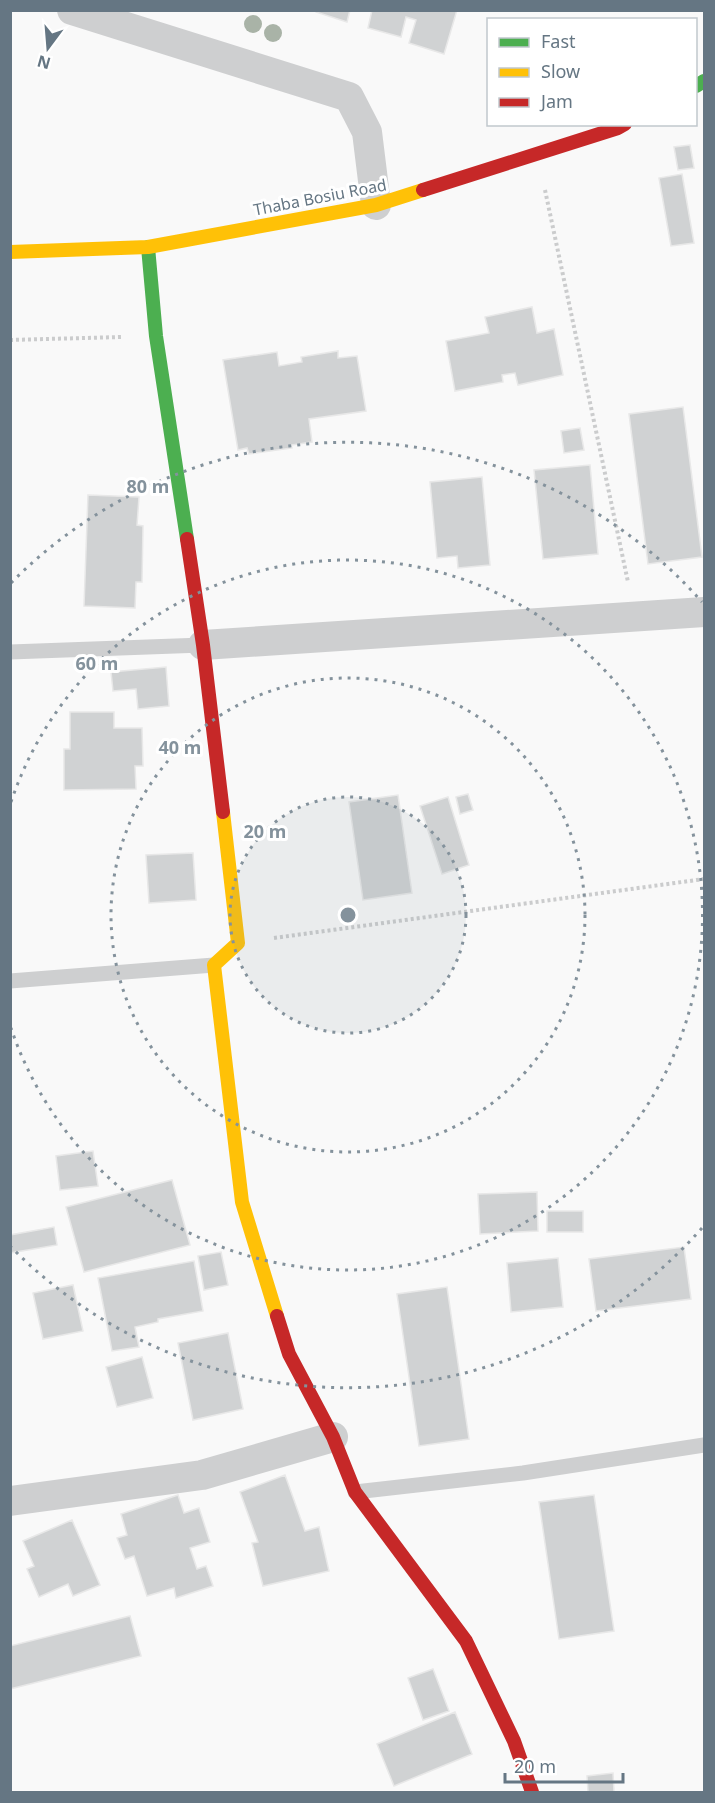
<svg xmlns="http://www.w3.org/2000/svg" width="715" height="1803" font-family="'Noto Sans',sans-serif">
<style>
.building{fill:#d0d2d3;stroke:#e8e8e8;stroke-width:1.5}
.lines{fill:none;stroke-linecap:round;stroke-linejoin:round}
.path{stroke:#cbcccd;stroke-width:4;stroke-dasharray:3 3;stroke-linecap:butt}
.lane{stroke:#cecfd0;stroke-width:15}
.street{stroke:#cecfd0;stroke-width:30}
.fast{stroke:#4caf50;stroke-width:14}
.slow{stroke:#ffc107;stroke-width:14}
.jam{stroke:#c62828;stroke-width:14}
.tree{fill:#a9b3a7}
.ring{fill:none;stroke:#84929c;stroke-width:3;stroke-dasharray:3 6}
.labels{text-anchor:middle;stroke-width:6;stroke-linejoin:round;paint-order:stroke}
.street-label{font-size:16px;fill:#657683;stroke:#fff}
.centre{fill:#84929c;stroke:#fff;stroke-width:3}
.ring-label{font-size:18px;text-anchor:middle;font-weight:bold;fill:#84929c;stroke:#fff;stroke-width:6;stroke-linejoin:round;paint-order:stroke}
</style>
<rect width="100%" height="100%" fill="#f9f9f9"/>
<!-- building -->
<path class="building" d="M316,10h34l-3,12 -31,-10z
M372,10h85l-13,44 -35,-11 7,-23 -10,-3 -5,20 -33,-9z
M690,145l4,23 -16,2 -4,-23z
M682,174l12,69 -23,3 -12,-68z
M532,307l5,26 17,-4 9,46 -45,10 -3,-12 -13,2 1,7 -48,9 -9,-50 43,-8 -4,-16z
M338,351v7l19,-2 9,55 -57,8 3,23 -21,3 1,3 -43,6 -2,-6 -9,2 -15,-90 54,-8 2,14 23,-4 -1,-5z
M683,407l19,150 -54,7 -19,-150z
M580,428l4,22 -20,3 -3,-22z
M590,465l8,89 -55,5 -9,-89z
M482,477l8,88 -32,3 -1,-12 -20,2 -7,-76z
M88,495l51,2 -2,28 6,1 -1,56h-6l-1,26 -51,-2z
M166,667l3,39 -31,3 -2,-20 -23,2 -2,-19z
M70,712h44v16h28l1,38h-8l1,23 -72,1v-41h6z
M468,794l5,16 -13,4 -4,-17z
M398,795l14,98 -49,7 -14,-98z
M448,797l21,68 -27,9 -22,-68z
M193,853l3,47 -47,3 -3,-48z
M93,1151l5,35 -38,4 -4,-34z
M172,1180l18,65 -106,27 -18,-65z
M537,1192l1,39 -58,3 -2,-40z
M547,1211h36v21h-36z
M54,1227l3,18 -47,8v-18z
M684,1247l7,52 -95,12 -7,-52z
M221,1252l7,33 -24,5 -6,-34z
M558,1258l5,49 -52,5 -4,-49z
M194,1261l9,50 -45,8v3l-23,5 4,20 -27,4 -14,-73z
M73,1285l10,46 -40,8 -10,-46z
M447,1287l22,152 -50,7 -22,-152z
M228,1333l15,76 -50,11 -15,-77z
M142,1357l11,41 -36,9 -11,-40z
M285,1475l20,56 14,-4 10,44 -66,15 -11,-43 6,-1 -18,-50z
M178,1495l6,18 15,-5 11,34 -20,6 7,21 9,-3 7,20 -37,12 -2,-10 -27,8 -13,-40 -9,3 -8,-21 10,-3 -6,-21z
M594,1495l20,136 -55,8 -20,-137z
M72,1520l28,65 -27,11 -5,-12 -29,13 -12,-28 7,-3 -11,-25z
M130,1616l11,40 -131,33v-43z
M433,1669l16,42 -26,9 -15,-42z
M455,1712l17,42 -78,32 -17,-42z
M613,1773l1,19h-26l-1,-16z"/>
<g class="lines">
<!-- path -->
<path class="path" d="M545,190l83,392
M10,340l111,-3
M274,938l430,-59"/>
<!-- lane -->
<path class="lane" d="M10,652l193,-7
M10,981l204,-16
M355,1492l168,-19 181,-28"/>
<!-- street -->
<path class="street" d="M72,10l277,87 18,35 9,73
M203,645l501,-33
M10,1501l192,-26 131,-38"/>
<!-- fast -->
<path class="fast" d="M696,86l8,-5
M148,247l8,89 31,203"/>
<!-- slow -->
<path class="slow" d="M10,252l138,-5 228,-42 47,-15
M223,812l15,131 -24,22 28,237 35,114"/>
<!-- jam -->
<path class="jam" d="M423,190l195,-62 7,-4
M187,539l16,106 20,167
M277,1316l12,38 44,83 22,55 111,149 48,100 18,51"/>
</g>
<!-- trees -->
<g class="tree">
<circle cx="253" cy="24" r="9"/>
<circle cx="273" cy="33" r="9"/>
</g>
<!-- distance rings -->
<circle cx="348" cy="915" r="118" fill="#84929c" fill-opacity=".12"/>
<g class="ring">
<circle cx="348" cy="915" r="118"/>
<circle cx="348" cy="915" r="237"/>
<path d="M11 802A355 355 0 1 1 11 1028"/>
<path d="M702 1228A473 473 0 0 1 11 1247M11 583A473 473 0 0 1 702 602"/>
</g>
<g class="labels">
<!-- street labels -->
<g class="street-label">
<text transform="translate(320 197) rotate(-11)" y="6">Thaba Bosiu Road</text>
</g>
</g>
<circle cx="348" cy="915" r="9" class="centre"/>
<g class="ring-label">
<text x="148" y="493">80 m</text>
<text x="97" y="670">60 m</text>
<text x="180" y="754">40 m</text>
<text x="265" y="838">20 m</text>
</g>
<!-- border -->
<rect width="715" height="1803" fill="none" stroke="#657683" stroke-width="24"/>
<!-- legend -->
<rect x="487" y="18" width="210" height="108" fill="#ffffff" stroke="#c1c8cd" stroke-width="1.5"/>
<rect x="499" y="38" width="30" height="9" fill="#4caf50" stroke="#c1c8cd" stroke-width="1.5"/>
<text x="541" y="48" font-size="18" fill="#657683">Fast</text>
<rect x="499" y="68" width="30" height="9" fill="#ffc107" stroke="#c1c8cd" stroke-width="1.5"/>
<text x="541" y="78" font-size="18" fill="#657683">Slow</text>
<rect x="499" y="98" width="30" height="9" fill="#c62828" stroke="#c1c8cd" stroke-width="1.5"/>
<text x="541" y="108" font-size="18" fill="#657683">Jam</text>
<!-- north arrow -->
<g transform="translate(48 48) rotate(196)" stroke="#ffffff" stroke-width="4.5" paint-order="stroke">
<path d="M0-4.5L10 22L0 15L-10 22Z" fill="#657683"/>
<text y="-9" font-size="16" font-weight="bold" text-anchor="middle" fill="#657683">N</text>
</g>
<!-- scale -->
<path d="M505 1773v9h118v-9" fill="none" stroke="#657683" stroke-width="3"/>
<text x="514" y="1773" font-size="18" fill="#657683" stroke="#ffffff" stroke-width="4.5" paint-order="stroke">20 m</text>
</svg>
